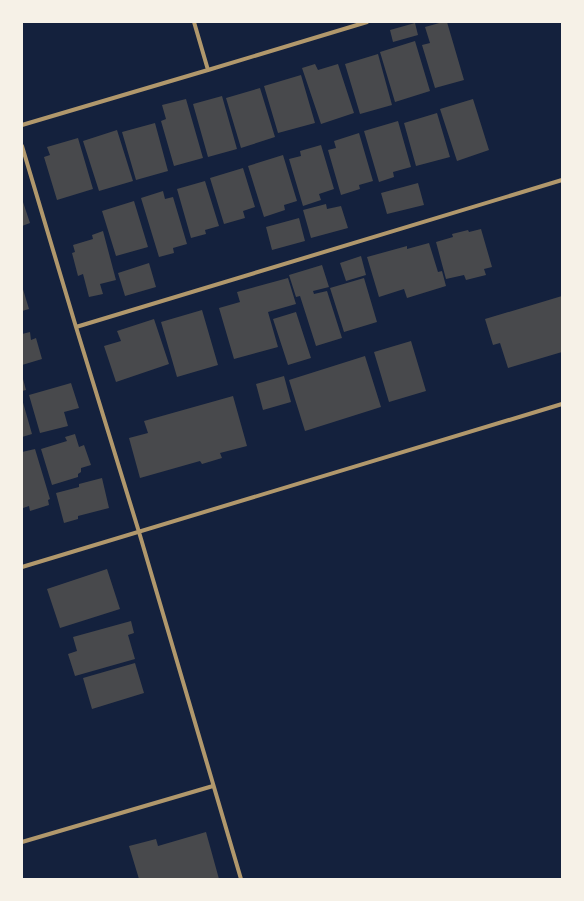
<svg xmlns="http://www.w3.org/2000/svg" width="584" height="901" font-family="Figtree,sans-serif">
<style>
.building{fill:#48494c}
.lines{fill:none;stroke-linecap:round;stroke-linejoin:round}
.minor{stroke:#b1986c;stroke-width:4}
</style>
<rect width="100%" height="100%" fill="#14213d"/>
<!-- building -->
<path class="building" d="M443,22h4l17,58 -29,8 -13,-43 8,-2 -5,-16z
M415,23l3,12 -25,7 -3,-12z
M415,41l15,50 -35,11 -15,-50z
M378,54l14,51 -32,9 -15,-50z
M315,64l3,6 20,-6 16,49 -33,11 -19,-56z
M301,75l14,48 -37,10 -14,-47z
M260,88l15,49 -34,11 -15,-50z
M222,96l15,53 -29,8 -15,-53z
M186,99l17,59 -29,8 -13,-45 5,-2 -4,-14z
M473,99l16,51 -32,11 -17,-52z
M437,113l13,44 -34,9 -12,-43z
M398,121l13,46 -18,5 1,5 -15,5 -15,-51z
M155,123l13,48 -32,9 -14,-48z
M117,130l16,51 -34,10 -16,-50z
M359,133l14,48 -14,4 1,4 -19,6 -13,-45 8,-2 -2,-7z
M78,138l15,51 -36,11 -13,-43 6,-2 -3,-8z
M321,145l13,44 -15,5 2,6 -18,6 -14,-47 12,-3 -1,-5z
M283,155l14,46 -13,4 1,5 -21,7 -16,-51z
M243,168l12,39 -12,4 2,7 -21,6 -14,-46z
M205,181l14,45 -14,4 1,4 -15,4 -14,-49z
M418,183l6,22 -37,9 -6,-21z
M163,191l2,8 8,-2 14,47 -14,4 1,5 -15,4 -18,-59z
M22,199l8,24 -8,3z
M134,201l14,46 -32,9 -14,-45z
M326,204l1,5 14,-3 7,22 -37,10 -8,-28z
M299,218l6,23 -33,9 -6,-23z
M481,229l11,38 -8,2 2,6 -20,5 -2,-5 -18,4 -10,-37 17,-5 -1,-3 16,-4 1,2z
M103,231l13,49 -16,4 3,10 -14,3 -6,-23 -5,2 -6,-23 3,-1 -2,-7 20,-6 -1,-4z
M429,243l9,29 4,-1 4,15 -39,12 -3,-9 -25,8 -12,-40 40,-11v3z
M361,256l5,19 -20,6 -6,-18z
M149,263l7,24 -31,9 -7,-23z
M322,265l7,22 -16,4 1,3 13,-3 15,47 -26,8 -16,-50 -4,1 -7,-22z
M288,278l8,26 -28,8 10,35 -44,12 -15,-51 21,-6 -3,-10z
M364,278l13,44 -33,10 -14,-44z
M22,286l7,23 -7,2z
M562,296v56l-54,16 -8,-25 -7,2 -8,-26z
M202,310l16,55 -41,12 -16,-55z
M296,312l15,46 -23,7 -15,-46z
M154,319l15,45 -53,18 -12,-36 17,-5 -4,-10z
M30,332l1,8 5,-2 6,21 -20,6v-31z
M411,341l15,50 -37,11 -15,-50z
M365,356l16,51 -76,24 -16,-51z
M284,376l7,26 -28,8 -7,-26z
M23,379l3,11 -4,1v-11z
M71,383l8,25 -15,4 4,14 -28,7 -11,-38z
M233,396l14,50 -27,7 2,5 -20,6 -2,-3 -60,17 -11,-40 19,-5 -4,-12z
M22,399l10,35 -10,3z
M75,434l4,13 5,-2 7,20 -10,3v4l-3,2v3l-26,8 -11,-36 26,-8 -2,-4z
M35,449l15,50 -2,1 1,5 -19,6 -1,-5 -6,2 -1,-4v-52z
M102,478l7,30 -31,8v3l-14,4 -8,-30 23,-6v-3z
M107,569l13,40 -60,19 -13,-39z
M131,621l3,12 -6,2 7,24 -60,17 -7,-22 9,-3 -4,-14z
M135,663l9,30 -52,16 -9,-31z
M206,832l13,47h-80l-10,-33 27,-7 2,7z"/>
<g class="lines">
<!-- minor -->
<path class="minor" d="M194,22l14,48
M22,125l186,-55 159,-48
M22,146l54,181 63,205 102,347
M76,327l486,-147
M22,567l540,-163
M22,842l191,-56"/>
</g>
<!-- border -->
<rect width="584" height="901" fill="none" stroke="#f6f1e7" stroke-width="46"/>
</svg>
